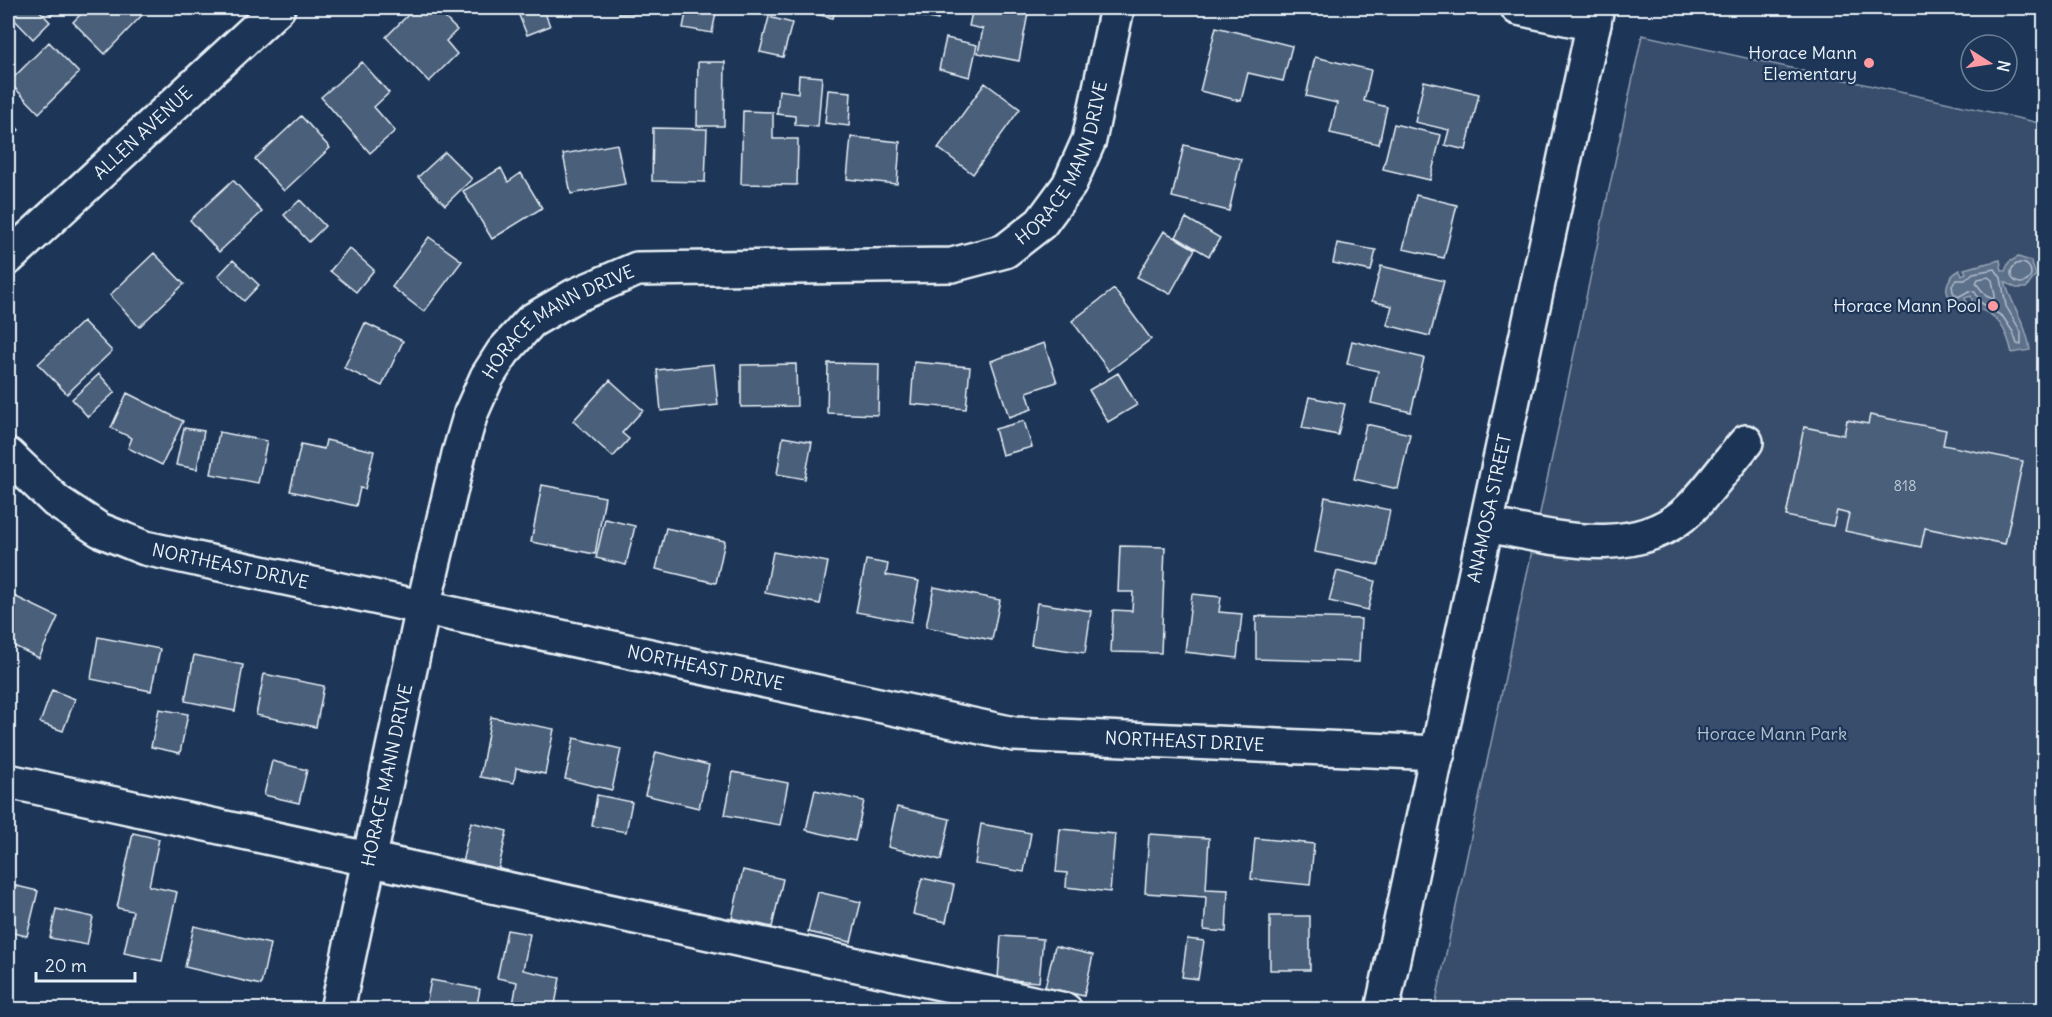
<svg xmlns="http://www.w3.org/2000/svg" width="2052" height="1017" font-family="Delius,sans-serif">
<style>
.green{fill:#374d6c;stroke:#909fb2;stroke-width:1.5}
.water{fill:#5d7089;stroke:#95a4b5;stroke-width:1.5}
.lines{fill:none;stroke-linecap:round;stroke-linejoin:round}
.shore{stroke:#b0bdcc;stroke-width:1.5}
.building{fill:#495e7a;stroke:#e8f1f8;stroke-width:1.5}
.minor-casing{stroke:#e8f1f8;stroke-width:38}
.major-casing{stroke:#e8f1f8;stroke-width:38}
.minor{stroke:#1d3557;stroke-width:33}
.major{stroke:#1d3557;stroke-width:33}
.poi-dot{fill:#ff9aa2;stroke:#1d3557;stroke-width:2}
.labels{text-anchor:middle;stroke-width:4.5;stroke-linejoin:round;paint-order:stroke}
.number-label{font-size:15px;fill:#c0ccd8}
.poi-label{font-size:18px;fill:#e8f1f8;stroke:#1d3557;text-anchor:end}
.street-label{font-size:18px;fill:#e8f1f8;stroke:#1d3557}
.park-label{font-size:18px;fill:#b3c0ce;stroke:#1d3557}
</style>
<rect width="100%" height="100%" fill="#1d3557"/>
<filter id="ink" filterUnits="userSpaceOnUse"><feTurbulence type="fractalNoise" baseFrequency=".0167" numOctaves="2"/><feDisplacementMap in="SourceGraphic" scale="12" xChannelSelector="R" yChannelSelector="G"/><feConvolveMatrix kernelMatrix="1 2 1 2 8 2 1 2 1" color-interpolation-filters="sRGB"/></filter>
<g filter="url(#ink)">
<!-- green -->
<path class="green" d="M1642,35l402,89v885l-610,1z"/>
<!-- water -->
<path class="water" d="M2018,257l13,4 5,14 -10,13h-10l-11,-6c7,24 22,43 25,68l-18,3c-5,-22 -14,-41 -38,-45l-3,-12 -6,2 1,5c-24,1 -25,-23 -6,-33l2,5 4,-2 -2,-4 36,-9 2,11h3l4,-9z"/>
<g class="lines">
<!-- shore -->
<path class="shore" d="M2011 273a10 10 0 1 1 20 0a10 10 0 1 1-20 0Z
M1995,269l6,9 5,28 15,26v13l-4,-1 -4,-12 -10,-15 -23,-15 -5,-10 -6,-1 -11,6 -5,-5 -1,-7 4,-5h9l8,-7z
M1988,277l4,3 3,16 -2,3 -7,-3 -10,-13 2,-4z"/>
</g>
<!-- building -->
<path class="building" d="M13,8h24l13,14 -17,17 -25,-26z
M44,8h15l-8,7z
M87,8h57l3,2 -42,44 -32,-32z
M415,8h20l22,22 -11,11 11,13 -28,28 -43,-45z
M516,8h27l7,18 -23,9z
M619,8h24l1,5 -25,1z
M687,8h30l-5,25 -29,-5z
M790,8h46l-3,10z
M884,8h56l-2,12z
M973,8h56l-10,53 -41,-8 5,-24 -14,-3z
M769,17l23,6 -9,34 -23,-5z
M1216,27l76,19 -9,35 -35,-8 -7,28 -41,-10z
M946,38l31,7 -7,32 -31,-8z
M49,42l30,31 -40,40 -30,-31z
M1315,57l56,13 -7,31 23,6 -8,37 -49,-11 7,-30 -31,-7z
M362,62l27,31 -15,14 21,24 -25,22 -49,-56z
M698,62h27l-1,64h-27z
M799,75l23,2 -4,50 -23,-2v-9l-18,-2 2,-24 19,3z
M1424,81l55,13 -13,56 -21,-5 4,-15 -34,-8z
M985,83l35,26 -47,65 -35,-26z
M828,90l23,2 -2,34 -24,-3z
M743,111l30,1v27h25l-1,46 -56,-1z
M301,116l29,32 -46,43 -29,-32z
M8,118l11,12 -11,10z
M1394,124l47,11 -11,45 -47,-11z
M653,128l54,1 -2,53 -53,-1z
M851,137l49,5 -3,42 -50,-5z
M617,144l8,40 -54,10 -8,-40z
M1184,145l57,14 -12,52 -57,-14z
M445,152l27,27 -27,26 -27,-28z
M501,168l7,14 13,-9 21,35 -50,31 -29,-48z
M233,180l29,32 -43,40 -29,-32z
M1416,195l41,10 -13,53 -41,-9z
M300,200l25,26 -16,16 -25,-27z
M1186,218l34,20 -11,18 -33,-19z
M1164,231l31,18 -25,45 -33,-17z
M429,237l33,24 -38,51 -32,-25z
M1337,243l39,7 -5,21 -38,-8z
M349,248l25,22 -18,22 -26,-21z
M154,253l30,31 -45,43 -29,-32z
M233,260l26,25 -15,16 -26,-25z
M1381,266l63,15 -14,55 -43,-11 5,-19 -20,-5z
M1114,289l37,50 -42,32 -37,-50z
M83,321l29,30 -45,43 -29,-30z
M365,323l38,18 -21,45 -38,-18z
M1352,341l72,17 -13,54 -40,-9 7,-32 -31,-7z
M1044,343l13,39 -30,10 5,17 -23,8 -18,-56z
M914,362l56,5 -4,42 -55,-5z
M828,363l51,1 -1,51 -51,-2z
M714,364l4,41 -57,6 -4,-41z
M796,364l1,42 -56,1v-42z
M1118,373l19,32 -29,17 -19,-32z
M99,374l16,18 -27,25 -16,-18z
M610,380l33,30 -21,23 7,6 -16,18 -40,-36z
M127,393l56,28 -21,44 -34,-17 4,-10 -21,-10z
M1309,397l36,7 -7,31 -36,-7z
M1870,415l76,15 -3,15 80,16 -18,83 -80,-16 -4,19 -76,-16 4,-17 -12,-3 -4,15 -47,-10 18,-89 40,8 3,-15 21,4z
M1024,421l8,26 -30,8 -7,-26z
M1366,424l44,10 -12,55 -44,-10z
M184,428l20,3 -7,38 -21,-4z
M219,432l48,9 -9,42 -47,-9z
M783,437l29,5 -7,37 -28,-5z
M326,440l48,11 -9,38 -5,-1 -4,18 -66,-15 11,-47 23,5z
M542,485l63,12 -10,57 -64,-12z
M1325,497l65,13 -11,55 -64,-13z
M605,519l30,7 -9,39 -30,-7z
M666,528l59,13 -9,42 -60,-14z
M1120,546l45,1 -4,106 -50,-1 2,-42 19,1 1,-19h-15z
M773,552l55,10 -8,42 -55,-11z
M866,560l22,4 -2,11 33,6 -8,41 -55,-10z
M1337,571l38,10 -7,29 -39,-9z
M934,587l66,13 -8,40 -66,-13z
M1192,594l29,3 -2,15 23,2 -5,44 -52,-6z
M14,596l44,21 -19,41 -31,-15v-32z
M1037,603l54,8 -6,42 -54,-8z
M1256,616l105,3 -2,43 -103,-3z
M98,637l62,12 -9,42 -60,-12z
M194,655l49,10 -8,46 -50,-10z
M264,674l60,12 -8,41 -60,-12z
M52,690l23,9 -12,32 -23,-8z
M159,709l29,5 -8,39 -29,-6z
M491,717l63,12 -9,45 -29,-6 -2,15 -34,-6z
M574,738l47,11 -9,41 -47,-11z
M656,752l53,13 -10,43 -54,-13z
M272,761l35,9 -8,33 -35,-8z
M733,772l55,11 -8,42 -55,-10z
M815,790l49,11 -9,40 -49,-11z
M597,795l35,7 -6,30 -34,-6z
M897,807l53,12 -9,41 -53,-13z
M471,822l36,9 -9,40 -36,-8z
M981,824l50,9 -7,39 -49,-8z
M1060,829l55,5 -5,58 -44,-5 1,-14 -11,-1z
M133,833l26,6 -10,47 28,6 -15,69 -38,-8 9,-42 -16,-3z
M1149,834l60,4 -3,51 22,1 -2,42 -22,-2 2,-33 -61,-4z
M1255,838l59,6 -4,41 -59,-6z
M743,870l40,9 -11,48 -40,-9z
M922,878l32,7 -8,37 -33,-8z
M8,884l30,7 -11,45 -19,-4z
M818,892l43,10 -10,40 -43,-10z
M56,909l37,8 -6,28 -37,-7z
M1270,916h40v54h-40z
M194,926l76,18 -9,41 -76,-18z
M507,930l23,4 -7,36 37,8 -6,32h-42l5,-28 -20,-4z
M1001,936l42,3 -4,43 -41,-3z
M1187,939l17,2 -6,38 -16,-2z
M1055,946l38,9 -9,41 -39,-9z
M431,980l49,9 -4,21h-51z"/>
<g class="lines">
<!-- minor casing -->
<g class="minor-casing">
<g id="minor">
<path d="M1518,8l76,16"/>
<path id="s1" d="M8,258l270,-250"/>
<path id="s2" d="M8,455l48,46 44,29 45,18 869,186 424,19"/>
<path d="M1487,525c65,12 149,37 203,-16 20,-20 37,-45 56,-67"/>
<path d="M8,781l1057,229"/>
<path id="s3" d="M337,1010l86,-402 36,-154 12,-41 16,-36 16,-25 28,-31 43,-25 63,-27 315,-4 53,-14 36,-28 28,-38 20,-45 28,-132"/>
</g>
</g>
<!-- major casing -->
<g class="major-casing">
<g id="major">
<path id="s4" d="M1382,1010l215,-1002"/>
</g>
</g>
<!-- minor -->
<use href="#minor" class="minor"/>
<!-- major -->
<use href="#major" class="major"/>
</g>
</g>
<!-- markers -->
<g class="poi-dot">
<circle cx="1869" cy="63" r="6"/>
<circle cx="1993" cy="306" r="6"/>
</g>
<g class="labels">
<!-- number labels -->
<g class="number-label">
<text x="1905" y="491">818</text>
</g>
<!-- poi labels -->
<g class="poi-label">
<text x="1857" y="59">Horace Mann<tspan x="1857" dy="21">Elementary</tspan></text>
<text x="1981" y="312">Horace Mann Pool</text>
</g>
<!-- street labels -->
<g class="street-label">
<text dy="6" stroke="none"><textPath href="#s1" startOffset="184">ALLEN AVENUE</textPath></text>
<text dy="6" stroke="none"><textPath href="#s3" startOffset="1320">HORACE MANN DRIVE</textPath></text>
<text dy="6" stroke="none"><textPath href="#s3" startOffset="744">HORACE MANN DRIVE</textPath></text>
<text dy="6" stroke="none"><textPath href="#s4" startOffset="513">ANAMOSA STREET</textPath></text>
<text dy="6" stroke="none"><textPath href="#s2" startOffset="255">NORTHEAST DRIVE</textPath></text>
<text dy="6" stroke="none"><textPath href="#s2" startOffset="741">NORTHEAST DRIVE</textPath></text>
<text dy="6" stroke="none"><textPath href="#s2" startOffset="1227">NORTHEAST DRIVE</textPath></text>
<text dy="6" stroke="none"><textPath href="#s3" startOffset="240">HORACE MANN DRIVE</textPath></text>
</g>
<!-- park labels -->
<g class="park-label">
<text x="1772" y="740">Horace Mann Park</text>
</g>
</g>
<!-- margin -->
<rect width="2052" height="1017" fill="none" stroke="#1d3557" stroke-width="30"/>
<rect x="15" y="15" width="2022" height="987" fill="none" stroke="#e8f1f8" stroke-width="2" filter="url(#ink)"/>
<!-- north arrow -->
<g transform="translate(1989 63) rotate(102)"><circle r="28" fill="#1d3557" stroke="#6e8097" stroke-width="1.5"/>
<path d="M0-4.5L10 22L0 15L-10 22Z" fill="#ff9aa2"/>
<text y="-9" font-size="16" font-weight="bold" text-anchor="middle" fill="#e8f1f8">N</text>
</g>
<!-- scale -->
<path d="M36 972v9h99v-9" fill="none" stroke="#e8f1f8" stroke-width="3"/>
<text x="45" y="972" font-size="18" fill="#e8f1f8" stroke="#1d3557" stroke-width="4.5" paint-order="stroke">20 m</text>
</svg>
